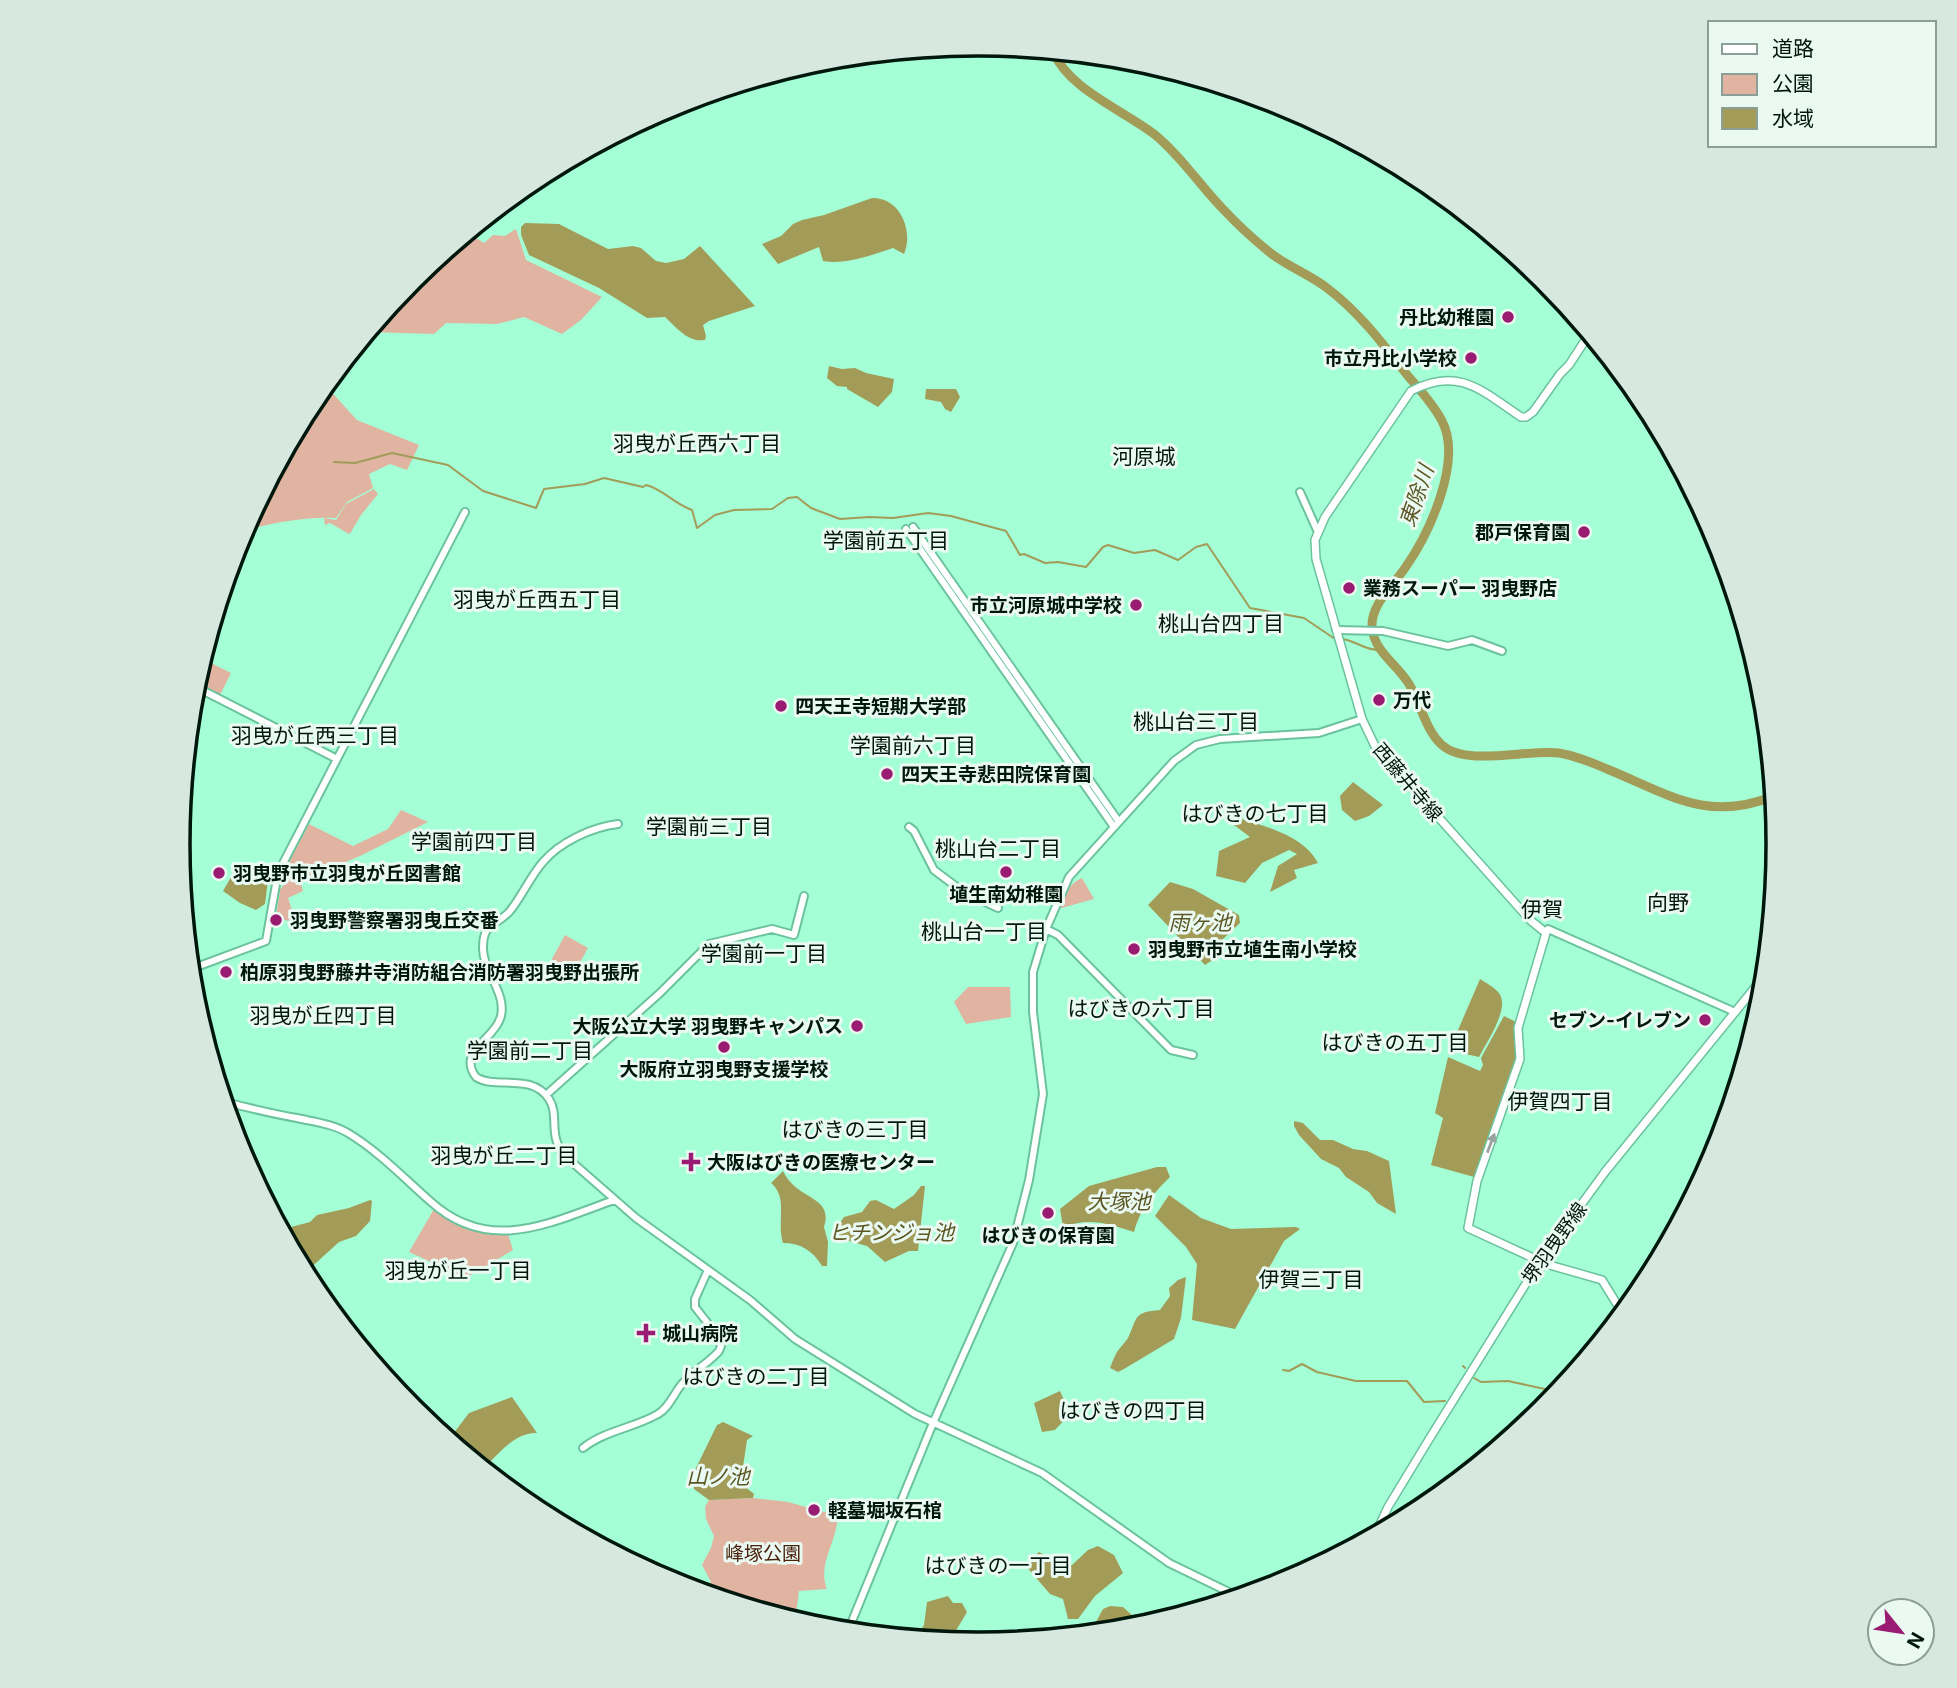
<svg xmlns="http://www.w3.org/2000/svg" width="1957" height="1688" font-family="Inter,'Noto Sans JP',sans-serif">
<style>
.green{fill:#e0b4a1}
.water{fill:#a29c58}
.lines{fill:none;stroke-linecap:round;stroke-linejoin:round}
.stream{stroke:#a29c58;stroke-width:2}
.river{stroke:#a29c58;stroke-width:9}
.minor-casing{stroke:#6ac39d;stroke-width:10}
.major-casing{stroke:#6ac39d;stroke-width:10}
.minor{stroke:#fff;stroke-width:6}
.major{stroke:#fff;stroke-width:7}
.oneway{fill:#99a29e}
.poi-dot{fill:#991b72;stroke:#eafaf2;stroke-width:2.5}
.labels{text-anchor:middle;stroke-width:6;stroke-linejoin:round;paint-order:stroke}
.poi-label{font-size:19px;font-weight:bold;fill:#00170d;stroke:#eafaf2;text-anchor:start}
.street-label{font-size:19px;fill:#00170d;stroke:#eafaf2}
.park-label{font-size:19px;fill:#4b200c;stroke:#eafaf2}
.neighbourhood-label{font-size:21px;fill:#00170d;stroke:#eafaf2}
.water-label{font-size:21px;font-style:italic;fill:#5b5622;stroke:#eafaf2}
.rim{fill:none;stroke:#00170d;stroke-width:3.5}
</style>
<rect width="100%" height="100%" fill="#a5ffd6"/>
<!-- green -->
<path class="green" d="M516,229l10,31 76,37 -21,23 -19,14 -38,-17 -27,7 -51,-1 -12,11 -66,-2 45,-54 55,-45 16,10 9,-8 12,1z
M325,385l32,35 62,25 -12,25 -17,-6 -21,10 4,14 -26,14 -11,16c-26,-2 -69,5 -94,14l71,-133z
M374,489l4,5 -17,21 -10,17 -2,2 -19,-11 -5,2 -1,-7 12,2 10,-16z
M207,661l24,12 -11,22 -24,-12z
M401,810l27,12 -68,34 -60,25 3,10 -15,7 6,18 -6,5 -12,-4 4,-27 6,-9 1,-16 22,-41 44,22 35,-17z
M1082,878l12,21 -36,10c6,-13 10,-25 24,-31z
M565,935l23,13 -17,31 -23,-13z
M968,987h42l1,30 -45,7 -12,-22z
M434,1209c23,14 47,23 74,25l5,16 -47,28 -57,-26z
M753,1498l35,4 36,10 13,-2c4,29 -21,51 -10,79l-28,2 -4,30 -82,-25 -4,-11 2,-3 -9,-17 9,-17 3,-12 -8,-17 -1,-12 4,-7z"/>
<!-- water -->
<path class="water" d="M872,198c28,-1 42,33 32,56l-11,-6c-21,7 -47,17 -70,13l-4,-14 -41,17 -16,-20 19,-8 12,-12 9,-4 22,-5z
M525,223l34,1 49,25 25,-3 8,2 15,13 10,2 18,-4 16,-13 55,60 -46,15 -6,4 3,11 -1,4c-17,3 -29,-13 -40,-23l-18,1 -48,-30 -70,-33 -8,-20v-8z
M829,366l13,3 13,-1 11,5 28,6 -2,13 -14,15 -31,-18v-2l-10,-1 -10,-8z
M926,389h30l4,8 -9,15 -6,-3 -4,-7 -16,-3z
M1353,782l30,23 -14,11 -14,5 -13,-11 -2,-14z
M1235,817c29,9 68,18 83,46l-24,7 3,8 -27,14 8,-26 19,-12 -8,-4 -27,13 -17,20 -29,-7 3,-25 31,-14 -16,-12z
M238,865l30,15 -3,24 -9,6 -16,-7 -17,-12z
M1170,882l23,7 46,26 1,8 -18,17 -2,15 -15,10 -57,-60z
M1480,979c6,4 14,8 18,13 14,14 -12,51 -19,65l-18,-4 -9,-9z
M1504,1016l12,6 2,38 -44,117 -43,-12 12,-47 -8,-5 13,-56 32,14 3,-6 -2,-7z
M1294,1121l9,2 17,17h13l20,9 14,2 22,10 7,53 -19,-11 -8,-11 -23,-15 -7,-9 -18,-9 -22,-24 -5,-9z
M1157,1167h9l4,10c-18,18 -29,30 -36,55 -26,-8 -44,-15 -71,-5l-3,-18 29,-23z
M783,1171c14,30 51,24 41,56l4,15 -1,24h-5c-9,-15 -21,-23 -39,-23 -7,-21 6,-45 -12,-60z
M921,1186h4l-7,65h-9l-24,11 -18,-16 -29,-8 -1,-11 7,-10 18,-5 8,-11 6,-1 18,9 20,-14z
M1169,1195l32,23 30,11 65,-2 4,2 -16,12 -49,88 -43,-9 5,-56 -11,-17 -31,-31z
M370,1200l2,1 -2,20 -14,15 -17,6 -34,31 -22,-40 4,-5 23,-6 7,-7 32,-7z
M1186,1277l-5,41 -7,21 -50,30 -6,3 -8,-4c2,-5 4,-11 7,-16 3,-5 8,-9 11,-14 10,-21 5,-26 32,-28l10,-14 -1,-8 9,-8z
M1060,1391l10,23 -15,16 -13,2 -8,-29z
M512,1397l25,36c-20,-1 -35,17 -49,31l-35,-30 16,-21z
M723,1422l30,14 -6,4 -5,34 2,12 10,8 -1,4 -44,2 -15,-11v-17l23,-47z
M1098,1546l16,9 9,18 -28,23 -17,23h-10l-5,-20 -13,-5 -25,-29 14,-13 21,12 12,1 16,-15z
M948,1596l5,7h9l5,9 -13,22 -1,8 -6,-1 -12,-8 -15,-2 4,-6 3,-23z
M1110,1606l13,1 21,19 -50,7 -3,-2 12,-22z"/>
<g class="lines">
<!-- stream -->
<path class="stream" d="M334,462l21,1 37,-10 56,12 35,26 53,17 8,-19 41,-5 19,-6 39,9 3,-2c17,4 28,19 46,25l5,18 18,-13 19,-5 38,-1 16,-11 9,-1 14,11 29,11 29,-2 24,1 35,-5 23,3 55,15 14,24 4,-1 21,9 13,-1 28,5 17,-20 5,-2 26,8 21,-3 23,10 18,-13 11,-3 43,64 54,10 31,21
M1340,639c14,0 23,11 39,11
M1463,1366l2,2
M1283,1370l6,1 13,-7 15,8 39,9h51l17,21 21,-1
M1474,1378l7,4 27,-1 51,11"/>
<!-- river -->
<path class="river" d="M1053,51c15,38 70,59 101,83 26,21 45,50 68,74 14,15 30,30 46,43 18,15 41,23 59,37 32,24 56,56 81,88 12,14 26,29 34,45 21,40 -13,113 -37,147 -12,18 -34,36 -33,59 2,25 25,37 37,57 12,19 16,46 33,61 24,22 85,4 117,8 17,3 32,9 48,16 61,25 100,54 167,27"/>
<!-- minor casing -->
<g class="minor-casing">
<path id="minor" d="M1300,492l17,38
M913,527l206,295
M906,529l208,298
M1336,630l47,1 65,15 24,-6 30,11
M194,686l143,73
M618,824c-26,3 -58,18 -75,38 -13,15 -21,34 -33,49 -13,15 -27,11 -27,36 -1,24 26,48 17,72 -7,21 -43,33 -24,58 20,13 55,-5 73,22 11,17 -2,36 16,57l71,62 114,82 45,39 120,75 127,59 127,90 70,34
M909,827l5,4 20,39 28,21 36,17
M1046,929l12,6 113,115 22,5
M1548,929l187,83
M191,969l75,-28 12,-68 187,-361
M546,1095l114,-102 49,-49 63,-15 22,6 10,-39
M225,1102c24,6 48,12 72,16 18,4 36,6 51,15 30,18 56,45 82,68 59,54 119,22 184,-1
M583,1448c23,-18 51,-20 75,-34 11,-6 16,-21 24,-30 10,-13 26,-20 37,-33l2,-5 -4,-11 -22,-28v-8l13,-29
M848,1631l85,-208 80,-180 16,-63 14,-86 -10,-82v-40l13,-43 23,-52 105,-116 22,-16 24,-6 99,-6 43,-14"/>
</g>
<!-- major casing -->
<g class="major-casing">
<path id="major" d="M1590,333l-21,32 -9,9 -27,38 -7,5h-5c-39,-26 -62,-51 -110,-26l-86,126 -10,23 1,19 46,160 13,27 155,174 16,13 -28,95 2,31 -43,122 -9,47 78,36 56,16 21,34
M1375,1535l13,-28 40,-66 112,-180 65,-89 161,-198"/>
</g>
<!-- minor -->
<use href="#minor" class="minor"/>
<!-- major -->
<use href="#major" class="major"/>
</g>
<!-- one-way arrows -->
<defs><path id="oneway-solid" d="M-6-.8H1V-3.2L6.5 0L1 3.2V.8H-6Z" transform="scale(1.75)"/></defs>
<use class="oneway" href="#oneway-solid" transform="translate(1491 1143) rotate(-69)"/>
<!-- markers -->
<g class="poi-dot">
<circle cx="1508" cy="317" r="7"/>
<circle cx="1471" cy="358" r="7"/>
<circle cx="1584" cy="532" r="7"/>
<circle cx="1349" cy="588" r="7"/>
<circle cx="1136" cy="605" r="7"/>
<circle cx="1379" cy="700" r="7"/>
<circle cx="781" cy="706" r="7"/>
<circle cx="887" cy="774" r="7"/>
<circle cx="1006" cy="872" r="7"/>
<circle cx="219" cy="873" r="7"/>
<circle cx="276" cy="920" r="7"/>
<circle cx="1134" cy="949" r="7"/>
<circle cx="226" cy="972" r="7"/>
<circle cx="1705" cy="1020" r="7"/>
<circle cx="857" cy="1026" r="7"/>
<circle cx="724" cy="1047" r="7"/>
<path d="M687.5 1151.5h7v7h7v7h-7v7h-7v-7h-7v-7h7z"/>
<circle cx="1048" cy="1213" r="7"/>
<path d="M642.5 1322.5h7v7h7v7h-7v7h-7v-7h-7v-7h7z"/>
<circle cx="814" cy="1510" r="7"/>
</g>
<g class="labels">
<!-- poi labels -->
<g class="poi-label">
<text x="1494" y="324" text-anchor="end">丹比幼稚園</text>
<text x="1457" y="365" text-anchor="end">市立丹比小学校</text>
<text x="1570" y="539" text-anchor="end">郡戸保育園</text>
<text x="1363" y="595">業務スーパー 羽曳野店</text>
<text x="1122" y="612" text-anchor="end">市立河原城中学校</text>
<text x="1393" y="707">万代</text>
<text x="795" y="713">四天王寺短期大学部</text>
<text x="901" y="781">四天王寺悲田院保育園</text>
<text x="233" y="880">羽曳野市立羽曳が丘図書館</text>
<text x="1006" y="901" text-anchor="middle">埴生南幼稚園</text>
<text x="290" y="927">羽曳野警察署羽曳丘交番</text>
<text x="1148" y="956">羽曳野市立埴生南小学校</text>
<text x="240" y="979">柏原羽曳野藤井寺消防組合消防署羽曳野出張所</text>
<text x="1691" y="1027" text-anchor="end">セブン-イレブン</text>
<text x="843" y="1033" text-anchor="end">大阪公立大学 羽曳野キャンパス</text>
<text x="724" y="1076" text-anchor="middle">大阪府立羽曳野支援学校</text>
<text x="707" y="1169">大阪はびきの医療センター</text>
<text x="1048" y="1242" text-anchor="middle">はびきの保育園</text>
<text x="662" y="1340">城山病院</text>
<text x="828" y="1517">軽墓堀坂石棺</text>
</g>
<!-- street labels -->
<g class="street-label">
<text transform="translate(1408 782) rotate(50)" y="7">西藤井寺線</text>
<text transform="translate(1554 1243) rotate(-54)" y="7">堺羽曳野線</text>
</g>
<!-- park labels -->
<g class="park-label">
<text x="763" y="1560">峰塚公園</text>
</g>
<!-- neighbourhood labels -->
<g class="neighbourhood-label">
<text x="697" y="451">羽曳が丘西六丁目</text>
<text x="1144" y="464">河原城</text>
<text x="886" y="548">学園前五丁目</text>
<text x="537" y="607">羽曳が丘西五丁目</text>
<text x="1221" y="631">桃山台四丁目</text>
<text x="1196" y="729">桃山台三丁目</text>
<text x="315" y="743">羽曳が丘西三丁目</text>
<text x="913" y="753">学園前六丁目</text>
<text x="1255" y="821">はびきの七丁目</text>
<text x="709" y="834">学園前三丁目</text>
<text x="474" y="849">学園前四丁目</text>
<text x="998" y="856">桃山台二丁目</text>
<text x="1668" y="910">向野</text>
<text x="1542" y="917">伊賀</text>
<text x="984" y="939">桃山台一丁目</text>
<text x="764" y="961">学園前一丁目</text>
<text x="1141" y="1016">はびきの六丁目</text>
<text x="323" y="1023">羽曳が丘四丁目</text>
<text x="1395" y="1050">はびきの五丁目</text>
<text x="530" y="1058">学園前二丁目</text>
<text x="1560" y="1109">伊賀四丁目</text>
<text x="855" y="1137">はびきの三丁目</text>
<text x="504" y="1163">羽曳が丘二丁目</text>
<text x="458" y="1278">羽曳が丘一丁目</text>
<text x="1311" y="1287">伊賀三丁目</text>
<text x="756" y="1384">はびきの二丁目</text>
<text x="1133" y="1418">はびきの四丁目</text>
<text x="998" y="1573">はびきの一丁目</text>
</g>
<!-- water labels -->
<g class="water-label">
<text transform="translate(1417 496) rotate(-71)" y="7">東除川</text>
<text x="1200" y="930">雨ヶ池</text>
<text x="1119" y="1209">大塚池</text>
<text x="891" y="1240">ヒチンジョ池</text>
<text x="718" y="1484">山ノ池</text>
</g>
</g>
<!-- crop -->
<path d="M0 0H1957V1688H0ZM190 844a788 788 0 1 1 1576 0a788 788 0 1 1-1576 0Z" fill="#d7e8e0" fill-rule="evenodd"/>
<path class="rim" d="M190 844a788 788 0 1 1 1576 0a788 788 0 1 1-1576 0Z"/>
<!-- legend -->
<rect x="1708" y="21" width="228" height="126" fill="#eafaf2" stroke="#8c9f96" stroke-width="2"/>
<rect x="1722" y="44" width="35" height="10" fill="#ffffff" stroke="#8c9f96" stroke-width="2"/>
<text x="1772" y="56" font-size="21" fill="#00170d">道路</text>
<rect x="1722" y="74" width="35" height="21" fill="#e0b4a1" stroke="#8c9f96" stroke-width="2"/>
<text x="1772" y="91" font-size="21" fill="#00170d">公園</text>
<rect x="1722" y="108" width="35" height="21" fill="#a29c58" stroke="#8c9f96" stroke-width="2"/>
<text x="1772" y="126" font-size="21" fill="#00170d">水域</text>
<!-- north arrow -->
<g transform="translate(1901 1632) rotate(120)"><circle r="33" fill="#eafaf2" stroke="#8c9f96" stroke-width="2"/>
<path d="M0-5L12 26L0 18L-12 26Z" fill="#991b72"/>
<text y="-10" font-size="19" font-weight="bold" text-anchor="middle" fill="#00170d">N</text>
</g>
</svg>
